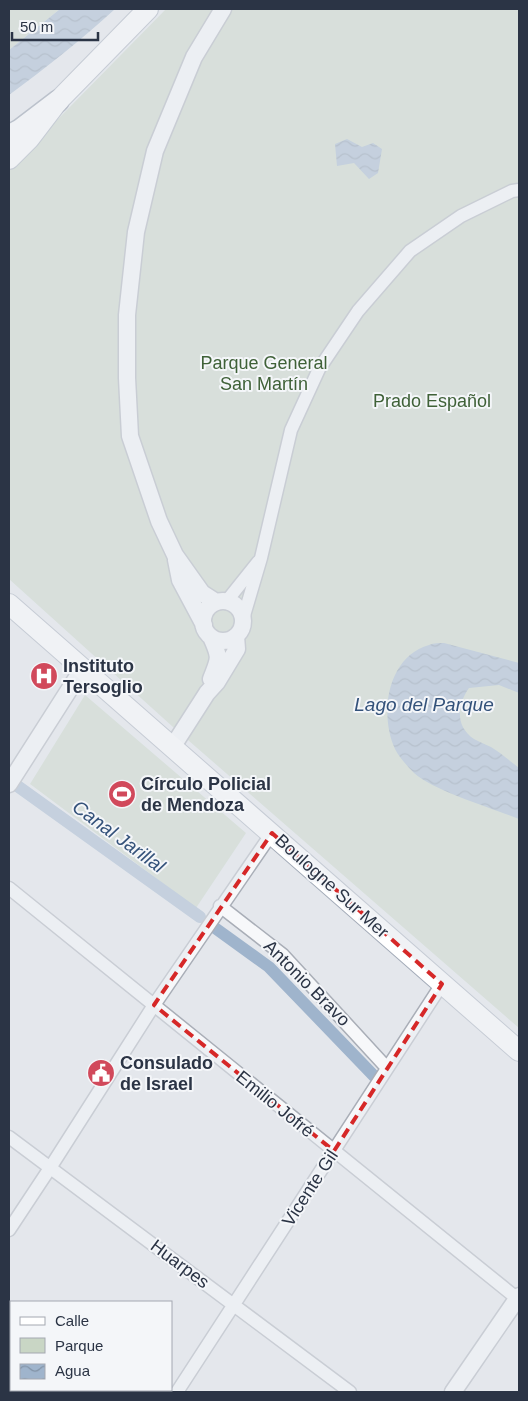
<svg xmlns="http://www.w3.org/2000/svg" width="528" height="1401" font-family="Arial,sans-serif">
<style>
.green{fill:#c9d6c5}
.water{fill:url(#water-waves)}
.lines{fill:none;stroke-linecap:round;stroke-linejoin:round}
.canal{stroke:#9fb4cc;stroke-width:12}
.minor-casing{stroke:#a9aeb7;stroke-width:15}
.tertiary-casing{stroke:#a9aeb7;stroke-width:19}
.primary-casing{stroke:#a3abb8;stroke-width:22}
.trunk-casing{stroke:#8b94a3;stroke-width:24}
.minor{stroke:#f7f8fa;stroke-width:12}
.tertiary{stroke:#f7f8fa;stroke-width:16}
.primary{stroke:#fff;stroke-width:20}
.trunk{stroke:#fff;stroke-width:21}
.marked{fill:none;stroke:#d62828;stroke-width:4;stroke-dasharray:10 6;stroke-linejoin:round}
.labels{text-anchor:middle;stroke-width:4;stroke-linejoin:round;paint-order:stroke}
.park-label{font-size:18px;fill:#3f6138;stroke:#f4f6f9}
.poi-label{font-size:18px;font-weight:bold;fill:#2b3445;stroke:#f4f6f9;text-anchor:start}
.street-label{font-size:18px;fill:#2b3445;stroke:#f4f6f9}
.water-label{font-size:19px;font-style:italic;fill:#34527a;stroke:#f4f6f9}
</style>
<defs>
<pattern id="water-waves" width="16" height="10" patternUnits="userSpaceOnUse" patternTransform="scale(1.25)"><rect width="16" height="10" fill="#9fb4cc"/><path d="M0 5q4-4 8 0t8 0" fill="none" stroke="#8293a7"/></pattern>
</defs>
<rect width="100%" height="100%" fill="#e4e7ec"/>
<!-- green -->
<path class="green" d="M9,9h51l-51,41z
M166,9h353v1019l-346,-301 -164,-148v-410z
M85,695l161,138 -50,75 -166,-124z"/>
<!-- water -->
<path class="water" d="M60,9h55c-34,31 -69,59 -106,86v-45z
M347,139l15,8 11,-4 9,6 -4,24 -9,6 -15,-16 -17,3 -2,-22z
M444,643l75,20v30l-20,-8 -30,3c-12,17 -14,38 5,51 5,3 11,5 17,8 10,6 19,14 28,21v51c-27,-11 -85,-28 -105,-46 -6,-6 -15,-16 -19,-24 -16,-35 -8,-92 34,-104 5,-2 10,-2 15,-2z"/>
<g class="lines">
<!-- canal -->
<path class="canal" d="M16,785l184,132
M215,928l54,39 105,109"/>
<!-- minor casing -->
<g class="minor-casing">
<path id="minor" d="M226,602l32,-40
M243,619l18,-61 30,-128 28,-61 39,-58 52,-60 51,-35 51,-25 7,-1
M9,888l510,412
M220,906l63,49 104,113
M9,1137l341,255
M9,1230l41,-62 104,-163 118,-172
M177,1392l265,-408"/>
</g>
<!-- tertiary casing -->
<g class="tertiary-casing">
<path id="tertiary" d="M176,560l4,20 24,45
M203 621a20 20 0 1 1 40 0a20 20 0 1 1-40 0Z
M216,602l-14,-9 -27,-38 -16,-34 -29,-85 -3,-58v-63l9,-83 19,-81 39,-94 29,-48
M211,679c8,-21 10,-20 0,-42
M173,746l34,-53 10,-11 20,-33 -1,-13
M9,784l74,-116
M453,1392l66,-96"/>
</g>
<!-- primary casing -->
<g class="primary-casing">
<path id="primary" d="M9,159l20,-20 29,-38 90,-92
M9,604l510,447"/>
</g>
<!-- trunk casing -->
<g class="trunk-casing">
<path id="trunk" d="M9,136l11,-6 38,-29"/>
</g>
<!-- minor -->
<use href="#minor" class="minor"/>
<!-- tertiary -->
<use href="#tertiary" class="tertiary"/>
<!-- primary -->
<use href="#primary" class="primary"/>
<!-- trunk -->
<use href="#trunk" class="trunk"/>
</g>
<!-- marked area -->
<path d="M0 0H528V1401H0ZM272,833l170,151 -108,167 -180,-146z" fill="#e4e7ec" fill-opacity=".55" fill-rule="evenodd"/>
<path class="marked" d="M272,833l170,151 -108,167 -180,-146z"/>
<!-- icons -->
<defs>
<g id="hospital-disc" transform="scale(1.4375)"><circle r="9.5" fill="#d1495b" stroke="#f4f6f9"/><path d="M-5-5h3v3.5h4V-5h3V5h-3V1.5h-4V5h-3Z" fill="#fff"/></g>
<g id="stadium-disc" transform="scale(1.4375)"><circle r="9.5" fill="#d1495b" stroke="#f4f6f9"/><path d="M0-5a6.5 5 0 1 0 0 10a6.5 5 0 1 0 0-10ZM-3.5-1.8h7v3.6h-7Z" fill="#fff"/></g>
<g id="civic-disc" transform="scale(1.4375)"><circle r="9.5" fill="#d1495b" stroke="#f4f6f9"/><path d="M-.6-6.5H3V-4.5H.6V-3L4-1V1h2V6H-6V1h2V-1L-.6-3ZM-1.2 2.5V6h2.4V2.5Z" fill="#fff"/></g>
</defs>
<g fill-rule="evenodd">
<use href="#hospital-disc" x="44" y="676"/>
<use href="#stadium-disc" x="122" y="794"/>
<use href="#civic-disc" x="101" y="1073"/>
</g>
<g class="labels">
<!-- park labels -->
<g class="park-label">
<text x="264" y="369">Parque General<tspan x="264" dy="21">San Martín</tspan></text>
<text x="432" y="407">Prado Español</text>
</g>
<!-- poi labels -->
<g class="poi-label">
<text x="63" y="672">Instituto<tspan x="63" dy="21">Tersoglio</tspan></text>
<text x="141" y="790">Círculo Policial<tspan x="141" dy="21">de Mendoza</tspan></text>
<text x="120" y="1069">Consulado<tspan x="120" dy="21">de Israel</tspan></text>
</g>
<!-- street labels -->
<g class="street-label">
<text transform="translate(332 886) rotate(42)" y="6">Boulogne Sur Mer</text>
<text transform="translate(307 983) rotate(45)" y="6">Antonio Bravo</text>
<text transform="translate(275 1104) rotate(39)" y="6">Emilio Jofré</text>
<text transform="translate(310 1188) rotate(-57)" y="6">Vicente Gil</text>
<text transform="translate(180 1264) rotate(37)" y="6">Huarpes</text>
</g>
<!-- water labels -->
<g class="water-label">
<text x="424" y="711">Lago del Parque</text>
<text transform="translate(119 836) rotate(36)" y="7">Canal Jarillal</text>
</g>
</g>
<!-- border -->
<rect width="528" height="1401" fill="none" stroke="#2b3445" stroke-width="20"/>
<!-- legend -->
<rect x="10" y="1301" width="162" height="90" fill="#f4f6f9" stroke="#a4a8b1"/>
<rect x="20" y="1317" width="25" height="8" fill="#ffffff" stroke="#a4a8b1"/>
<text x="55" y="1326" font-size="15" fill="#2b3445">Calle</text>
<rect x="20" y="1338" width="25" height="15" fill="#c9d6c5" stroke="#a4a8b1"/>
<text x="55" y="1351" font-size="15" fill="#2b3445">Parque</text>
<rect x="20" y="1364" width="25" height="15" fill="url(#water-waves)" stroke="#a4a8b1"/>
<text x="55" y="1376" font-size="15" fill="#2b3445">Agua</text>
<!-- scale -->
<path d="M12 32v8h86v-8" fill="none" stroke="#2b3445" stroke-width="2.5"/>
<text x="20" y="32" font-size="15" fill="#2b3445" stroke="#f4f6f9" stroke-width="4" paint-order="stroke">50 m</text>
</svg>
